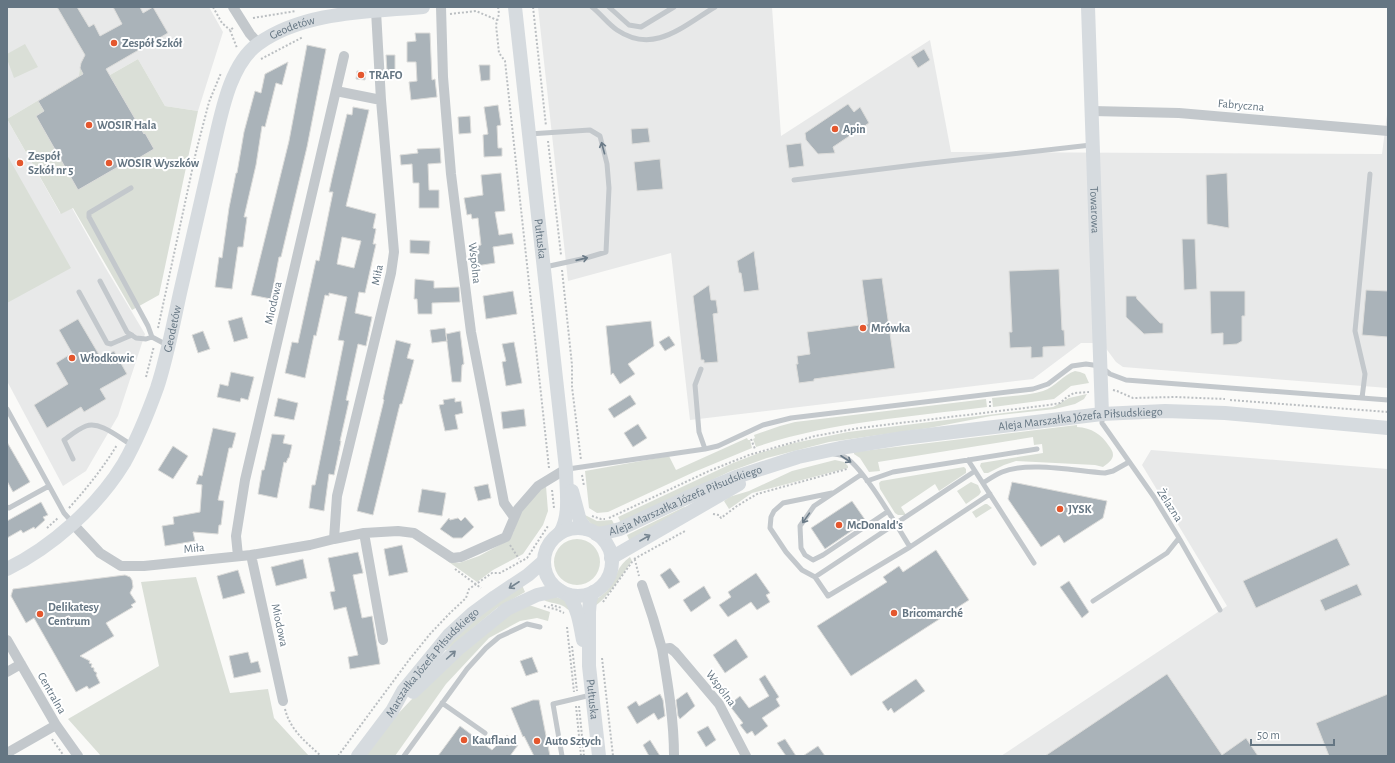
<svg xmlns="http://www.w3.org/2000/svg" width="1395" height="763" font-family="'Alegreya Sans',sans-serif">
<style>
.built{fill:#e8e9e9}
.green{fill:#dadfd7}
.building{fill:#aab3b9;stroke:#dcdcda;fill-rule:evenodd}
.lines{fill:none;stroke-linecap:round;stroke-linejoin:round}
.path{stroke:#bbbfc2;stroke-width:2;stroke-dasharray:2 2;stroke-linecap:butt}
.lane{stroke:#c3c8cc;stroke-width:5}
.street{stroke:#c3c8cc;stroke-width:10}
.secondary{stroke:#d6dbdf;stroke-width:14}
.oneway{stroke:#6a7a87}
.oneway2{stroke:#768591}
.poi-dot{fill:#e4572e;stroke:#fff;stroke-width:1.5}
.labels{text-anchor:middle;stroke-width:4;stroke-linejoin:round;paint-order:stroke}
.street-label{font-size:12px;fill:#657683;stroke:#fff}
.poi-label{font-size:12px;font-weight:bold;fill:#657683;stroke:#fff;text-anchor:start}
</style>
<rect width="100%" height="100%" fill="#fafaf8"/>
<!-- built -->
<path class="built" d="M7,7h202l14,25 -25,79 -33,-5 -27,-47 -28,16 -15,-25 -14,13 -2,13 -72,43 53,94 12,-5 33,59 40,67 -27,82 -32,55 -23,15 -56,-105z
M538,7h234l9,129 149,-96 21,112 431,2 6,-47v281l-265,-21 -7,-5 -14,-19h-21l-48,36 -343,41 -19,-167 -103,28z
M1151,450l237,19v287h-387l226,-150 -85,-141z"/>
<!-- green -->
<path class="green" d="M25,44l13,23 -24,11 -7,-19v-5z
M95,50l15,25 28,-16 27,47 33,5 -39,184 -27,15 -59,-102 -12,6 -54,-95 72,-43c2,-15 3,-18 16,-26z
M7,155l64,113 -64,35z
M1075,371l5,1 5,2 4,9 -18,3 -17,13 -61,8 -1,-9c17,-2 35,-2 51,-7 12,-4 20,-16 32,-20z
M1087,394l-3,5 -9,5 -20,5 -64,7 -62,12 -100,14 -62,16 -36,13 -110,52 -3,-6 115,-54 26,-10 35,-10 54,-11 205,-25 16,-9z
M986,399l1,8c-78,10 -157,15 -231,40l-3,-8 2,-1 -1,-3 26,-9 15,-4z
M1077,425v2c15,1 24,7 32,19 2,3 4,5 4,9 0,5 -6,9 -10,12l-8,-2 -79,-4 -12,4 -16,8h-4l-4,-7 1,-3 62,-10 -1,-9 -8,1 -1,-8 -155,25 2,9 -11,1 -9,-14 -6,-4v-2z
M747,438l1,2h2l2,8 -58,24 -86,40 -11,1 -8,-5 -4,-37 84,-15 7,14z
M835,460l9,2 4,4v2l-96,25 -23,16 -5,-8 5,-4 20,-6 43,-20z
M964,467l2,2v4l-27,18 -4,-7 -34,23 5,8h-8l-3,-2 -15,-24 -1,-6 2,-2z
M971,482l7,3 3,7 -2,3 -13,9 -9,-13z
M546,486l2,25 -5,14 -20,29 -30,16 -16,12 -31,-22 13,3 20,-7 26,-14 8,-9 8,-21 19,-24z
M985,504h2l5,4 -16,10 -4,-6z
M684,507l2,1 -56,34 -3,-7z
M583,514l14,7 15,-1 3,6c-19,2 -20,4 -32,-12z
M554 562a23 23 0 1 1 46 0a23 23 0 1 1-46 0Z
M630,557l2,4c-9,12 -26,40 -39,46 4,-12 10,-10 16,-19 8,-12 8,-22 21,-31z
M196,577l34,116 38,-4 6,29 35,38h-208l-33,-37 91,-53 -18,-84z
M522,585l3,7 -28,16 -50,42h-2l16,-20z
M554,596l10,4 8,11c-5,-1 -5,-3 -9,-5 -7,-4 -16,-2 -21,-8z
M529,605l21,7 -2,9 -11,-3 -17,3 -31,17 -43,46 -51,72h-29l28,-38 17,-18 53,-51 44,-35z"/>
<!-- building -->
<path class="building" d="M57,7h20l12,20 5,-3 6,12 22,-12 -9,-17h27l3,6 10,-6 15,26 -62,36 38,65 1,-1 9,16 -22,13 -2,-2 -52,30 -42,-74 8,-5 -6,-10 45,-27 -3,-6 1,-5 4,-8z
M415,33h15l2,47 3,-1 2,18 -26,3 -2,-18 8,-1 -1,-19h-9v-20l9,-1z
M307,45l19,4 -19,98 -26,110h-2l-8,42 -20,-4 38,-154z
M924,49l6,11 -12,8 -7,-11z
M386,55h9v17h-8z
M288,62l-6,23 -6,-2 -11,44 -3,-1 -6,39 -12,52h3l-4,30h-5l-6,42 -17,-2 4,-30 3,1 7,-50 7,-35h1l7,-41 11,-41 6,2 4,-19z
M479,65h11v15l-9,1z
M357,71l9,1 -1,8 -9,-1z
M848,104l6,8 6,-5 9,16 -36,24 2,6 -17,1 -12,-14 -1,-7z
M498,105l3,20 -4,1 1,22h4v8l-18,1 -1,-22 5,-1 -4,-27z
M353,107l16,3 -23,96 30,8 -3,14 3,1 -3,15h3l-11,49 -6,-1 -4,21 17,4 -6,29 -8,-2 -12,56 3,1 -9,40h1l-7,34 -5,-1 -5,37 -15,-3 3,-23h3l29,-144 -6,-1 9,-43 -18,-4v3l-4,-1 -9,41 -2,-1 -9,43 -20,-5 7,-31 6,1 18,-83 3,1 14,-69h-4l3,-14 15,-64 5,1zM342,237l19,4 -7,27 -17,-4z
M470,116l1,17 -12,1 -1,-17z
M648,128l2,14 -18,2 -1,-15z
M801,143l3,23 -15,2 -3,-23z
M440,148l1,15 -13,1 1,26h10v18h-20v-25h-6l-1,-19 -11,1 -1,-10 18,-2 -1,-4z
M660,159l3,30 -26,2 -3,-29z
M501,173l4,38 -10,1 4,23 13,-2 2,11 -21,3 2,16 -19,3 -3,-20 8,-1 -3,-27 -6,1 -1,-5 -4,1 -3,-17 19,-3 -2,-20z
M1227,173l2,55 -22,-4 -1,-49z
M1182,239h13l2,50 -13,1z
M410,240l20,1 -1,13 -19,-1z
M754,251l5,39 -15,2 -3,-19h-2l-2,-12z
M1059,269l3,61h2l1,16 -22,1v10l-12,1v-11l-21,1 -1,-16h3l-3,-61z
M882,278l13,90 -81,11v2l-15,2 -3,-19h2l-1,-8 13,-2 -3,-22 61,-8 -6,-44z
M415,279l19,2v7l25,-1 1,15 -28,1v11h-14l-1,-15h-3z
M709,285l2,15h5l2,13 -5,1 5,48 -14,1v-3h-3l-8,-64z
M1366,290l22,1v46l-26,-2z
M513,291l4,23 -31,5 -3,-23z
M1210,291h35v25h-3v25l-5,3 -14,1v-12l-12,1z
M1126,296h10l1,3 23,24h3v10l-19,1 -18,-17z
M242,317l6,21 -14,4 -6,-21z
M78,319l23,39 13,-7 13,23 -27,15 6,10 -22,13 -3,-5 -34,21 -13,-23 34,-21 -12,-21 16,-10 -13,-23z
M651,321l3,25 -26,18 7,10 -15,10 -7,-11 -2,2 -5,-49z
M445,328l2,13 -15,2 -2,-13z
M203,331l7,18 -12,4 -6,-18z
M460,331l4,33 -2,1 -1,17h-9l-6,-48z
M669,336l6,9 -10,6 -6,-9z
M396,340l15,4 -4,14 7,2 -12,44h-2l-27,111 -16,-4 27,-111 -1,-1z
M514,342l8,41 -16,3 -4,-24 4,-1 -4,-17z
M231,372l23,5 -6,23 -7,-2 -1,4 -23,-5 3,-13 8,2z
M630,395l6,9 -22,14 -6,-9z
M278,398l20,5 -4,17 -20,-4z
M455,398v4l6,-1 2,12 -8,2 3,14 -13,2 -6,-26 5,-1 -1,-4z
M524,409l2,17 -23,3 -2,-17z
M638,424l9,14 -14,9 -9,-14z
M213,428l23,5 -4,15h-3l-11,52 6,1 -3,24h-2l-1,9 -25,-2 2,9 -30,5 -3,-20 12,-2 -1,-7 27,-5 2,-27 -6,-1 3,-9 3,1z
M272,434l13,1 -2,8 9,2 -3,13h-1l-2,5 -2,-1 -7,36 -19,-4 4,-24h2z
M7,442l23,40 -17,10 -6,-11z
M173,446l15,10 -15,23 -15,-9z
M1012,482l95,19 -4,17 -39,25 -5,-8 -18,12 -33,-48z
M488,484l3,14 -13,3 -4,-14z
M422,489l24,4 -4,23 -24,-4z
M852,501l14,20 -41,28 -14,-21z
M41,502l7,13 -5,2 2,3 -10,9 -1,-2 -11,6 -2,-3 -14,8v-17z
M465,517l9,10 -12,11h-9l-13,-9 9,-11 1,2 8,-2 3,3z
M1337,538l13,27 -94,43 -13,-27z
M402,545l6,27 -19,4 -5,-27z
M936,550l33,50 -118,76 -34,-50 70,-44 -4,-5 16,-11 4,6z
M358,552l5,21 -10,2 9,43 10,-2 8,48 -30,5 -2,-12 10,-2 -12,-48 -12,3 -4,-18 5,-1 -7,-33z
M303,559l4,19 -31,8 -5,-19z
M670,568l10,14 -11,7 -9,-14z
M238,570l7,23 -22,6 -6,-23z
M756,573l14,20 -4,2 4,7 -13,8 -6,-8 -23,15 -9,-12 12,-8 -3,-5z
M125,575l5,2 2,3 1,7 -3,6 6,9 -5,3 2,2 -27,16 8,13 -34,20 10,5 -1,2 3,1 -1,3 3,1v3l3,2 -1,2 4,8 -11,6 -2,-3 -11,6 -42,-74 -8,5 -15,-27 2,-7z
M1069,581l20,31 -7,6 -22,-31z
M1357,584l5,11 -37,16 -5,-11z
M704,586l7,12 -20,14 -8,-12z
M736,639l12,18 -23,16 -12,-18z
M248,652l3,11 7,-2 3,11 -27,6 -5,-22z
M532,657l6,15 -12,4 -6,-15z
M1167,674l55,81 24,-17 12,18h-213z
M765,675l14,22 -3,2 4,7 -18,12 6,8 -13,10 -3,-5 -5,3 -7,-9 3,-2 -14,-18 11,-9 9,12 20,-12 -10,-17z
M916,679l9,12 -31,22 -3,-5 -3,3 -6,-9z
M687,692l8,14 -15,13 -2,-3 -2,-16z
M660,694l3,6 2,16 -7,4 -4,-7 -17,11 -10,-17 9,-6 3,5z
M1388,694v62h-59l-13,-33z
M533,700h6l11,56h-16l-10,-20 -1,1 -12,-29z
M460,726l32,24 15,-15 11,10 -8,11h-72z
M708,726l8,14 -10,7 -9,-15z
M785,739l11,17h-10l-9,-13z
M650,740l10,16h-11l-6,-11z
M818,746l7,10h-22z"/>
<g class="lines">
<!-- path -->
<path class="path" d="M213,7l9,16 8,7
M498,7l1,7 -3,11 3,28 6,8 44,407
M533,7l13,119
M450,14l26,-3 21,9
M253,18l43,-7
M233,28l-3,2 7,18
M261,59l42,-22
M548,141l13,114
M562,270l10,95v22l9,73
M158,328l38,-176 13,-50 12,-29
M146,377l8,-31
M1113,390l4,1 16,7 42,-1 50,2
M1230,400l158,12
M990,401v8
M751,439l4,10
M582,475l2,11
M552,490l2,18
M69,508c18,-20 34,-40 48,-63
M713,514l6,1 2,3 16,-12 20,-12 90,-25
M592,516l9,3h4
M609,518l100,-47 40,-16 66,-19 44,-8 190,-23 11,-2 7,-6 7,-4 15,-1
M47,528l11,-10
M510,545l9,14
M634,559l51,-28
M455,569l26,19
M603,602l29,-40 3,-2 4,16
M551,605l11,3
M544,606l14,4 6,3
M567,627l7,65
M572,646l5,45
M602,658l11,98
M576,706l5,50
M579,706l5,50
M285,709c5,21 21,33 36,47
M52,739l12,17
M338,756l71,-96 21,-26 20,-21 16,-15 3,-9 23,-16h8l27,-15 21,-32"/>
<!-- lane -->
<path class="lane" d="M592,7c9,7 16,17 25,23 37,25 66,-4 98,-23
M609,7l20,18 12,2 33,-20
M529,134l61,-4 10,6 7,28 2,24 -3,64 -20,6 -41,9
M794,180l128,-16 169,-19
M131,188l-42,25v4l59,109 4,11 15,8
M100,281l27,51 9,6 10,1 6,-2
M79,292l28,51 4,1 21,-9
M701,369l-6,16 4,47 6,17
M1362,398l3,-24 -10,-43 15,-157
M7,409l57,104 8,9
M1102,415v8l52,74 25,41 41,72
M834,454c3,0 6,1 9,2 18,7 55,72 67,91
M73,459l-9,-19c7,-5 14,-11 22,-14 15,-5 33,12 46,19
M968,460l66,103
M568,469l137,-20 13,-3 45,-21 28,-7 242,-29 15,-5 24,-18 14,-2 14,2 10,8 16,6 262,20
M975,471l-160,106 13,19 82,-49 80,-53
M862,474l-48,32 -14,20 1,22 4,7 8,5 10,-5 64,-43
M867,481l26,-9 144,-23
M983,483c6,-4 12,-8 19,-11 27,-11 73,-1 103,1l8,-2 16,-9
M7,507l2,1 40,-22
M815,577l-13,-7 -16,-18 -16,-24 1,-11 3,-6 9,-8 49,-10
M1093,601l74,-48 12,-15
M442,703l43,30
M404,756l63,-87 19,-21 13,-11 28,-13 13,3
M562,756l-9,-52 38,-9"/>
<!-- street -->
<path class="street" d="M233,7l17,27 9,10
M441,7l2,70 8,97 10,80 10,78 33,171 10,14
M336,91l45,9
M1092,111l87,2 209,18
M72,523l28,30 21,13h23l107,-11 59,-10 24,-6 30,-6 34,-2 16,2 38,25 9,-1 45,-20 12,-28 20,-23 28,-17
M364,533l19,107
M334,539l3,-43 54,-223 3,-21 -13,-152 -5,-89
M251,555l32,146
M238,556l-2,-20 9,-56 99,-424
M642,585l11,33 9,31
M7,640l49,85 22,31
M7,672l14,-8
M7,753l49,-28
M674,756c0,-36 -6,-71 -12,-107l8,-1 5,4 44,52 27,52"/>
<!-- secondary -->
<g class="secondary">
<path id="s1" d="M515,7l51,462c0,21 5,46 -6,64"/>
<path id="s2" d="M1088,7l14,407"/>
<path d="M572,491l8,30 6,8"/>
<circle cx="578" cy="562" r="34"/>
<path id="s3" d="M596,534l8,-1 16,-4 66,-31 50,-21 62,-20 42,-9 63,-10 199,-24 63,-3 60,2 163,15"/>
<path d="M611,558l128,-74"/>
<path id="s4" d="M7,569c45,-22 91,-63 117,-106 13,-23 24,-50 33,-75 10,-30 16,-63 23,-95 11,-48 22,-96 33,-144 8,-33 16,-84 45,-105 46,-33 111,-32 165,-37"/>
<path id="s5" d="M593,592l-3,8 -1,12v54l10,90"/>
<path d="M569,595c9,14 11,29 14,45"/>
<path d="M413,692l46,-44 48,-39 30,-14 22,-5"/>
<path id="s6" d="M358,756l34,-45 11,-20 46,-56 23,-21 23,-17 33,-22 16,-14"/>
</g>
</g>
<!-- one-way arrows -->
<defs><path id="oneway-shaft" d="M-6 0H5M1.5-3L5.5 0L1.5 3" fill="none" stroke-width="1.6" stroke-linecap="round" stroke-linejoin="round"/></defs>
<g class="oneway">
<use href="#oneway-shaft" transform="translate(603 148) rotate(-105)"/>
<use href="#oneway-shaft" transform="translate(582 259) rotate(-13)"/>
<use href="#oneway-shaft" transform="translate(846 459) rotate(33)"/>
<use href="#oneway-shaft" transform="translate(806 518) rotate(125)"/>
</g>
<g class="oneway2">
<use href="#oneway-shaft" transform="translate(645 538) rotate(-30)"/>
<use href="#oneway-shaft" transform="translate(514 585) rotate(147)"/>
<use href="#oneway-shaft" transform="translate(451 655) rotate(-42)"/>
</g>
<!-- markers -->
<g class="poi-dot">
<circle cx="114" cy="43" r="4"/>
<circle cx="361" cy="75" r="4"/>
<circle cx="89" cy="125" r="4"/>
<circle cx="835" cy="129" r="4"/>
<circle cx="20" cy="163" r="4"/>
<circle cx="109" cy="163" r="4"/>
<circle cx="863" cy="328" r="4"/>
<circle cx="72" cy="358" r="4"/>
<circle cx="1060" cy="509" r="4"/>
<circle cx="839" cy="525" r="4"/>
<circle cx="894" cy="613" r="4"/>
<circle cx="40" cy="614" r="4"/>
<circle cx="464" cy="740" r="4"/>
<circle cx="537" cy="741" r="4"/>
</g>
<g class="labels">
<!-- street labels -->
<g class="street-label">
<text dy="4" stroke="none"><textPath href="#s4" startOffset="642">Geodetów</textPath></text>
<text transform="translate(1241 105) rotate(5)" y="4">Fabryczna</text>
<text dy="4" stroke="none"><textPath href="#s2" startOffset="203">Towarowa</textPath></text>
<text dy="4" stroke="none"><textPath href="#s1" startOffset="233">Pułtuska</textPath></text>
<text transform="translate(475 263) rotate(83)" y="4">Wspólna</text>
<text transform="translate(377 275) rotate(-79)" y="4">Miła</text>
<text transform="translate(273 303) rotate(-77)" y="4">Miodowa</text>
<text dy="4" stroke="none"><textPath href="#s4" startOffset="303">Geodetów</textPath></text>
<text dy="4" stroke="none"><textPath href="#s3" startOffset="502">Aleja Marszałka Józefa Piłsudskiego</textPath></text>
<text dy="4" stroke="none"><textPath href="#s3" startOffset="96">Aleja Marszałka Józefa Piłsudskiego</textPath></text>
<text transform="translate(1170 505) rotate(57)" y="4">Żelazna</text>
<text transform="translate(194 548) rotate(-6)" y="4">Miła</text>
<text transform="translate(280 625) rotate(78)" y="4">Miodowa</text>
<text dy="4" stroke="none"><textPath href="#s6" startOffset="120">Marszałka Józefa Piłsudskiego</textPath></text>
<text transform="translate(721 688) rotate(53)" y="4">Wspólna</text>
<text transform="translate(52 693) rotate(60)" y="4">Centralna</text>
<text dy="4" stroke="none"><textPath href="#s5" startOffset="108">Pułtuska</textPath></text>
</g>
<!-- poi labels -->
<g class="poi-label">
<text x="122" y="47">Zespół Szkół</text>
<text x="369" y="79">TRAFO</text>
<text x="97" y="129">WOSIR Hala</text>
<text x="843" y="133">Apin</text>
<text x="28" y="160">Zespół<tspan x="28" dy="14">Szkół nr 5</tspan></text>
<text x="117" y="167">WOSIR Wyszków</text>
<text x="871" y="332">Mrówka</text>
<text x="80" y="362">Włodkowic</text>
<text x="1068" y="513">JYSK</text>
<text x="847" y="529">McDonald's</text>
<text x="48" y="611">Delikatesy<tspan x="48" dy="14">Centrum</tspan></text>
<text x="902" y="617">Bricomarché</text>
<text x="472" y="744">Kaufland</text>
<text x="545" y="745">Auto Sztych</text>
</g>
</g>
<!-- border -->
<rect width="1395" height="763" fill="none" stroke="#657683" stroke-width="16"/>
<!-- scale -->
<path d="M1251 739v6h83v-6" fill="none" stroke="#657683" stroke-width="2"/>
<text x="1257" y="739" font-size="12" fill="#657683" stroke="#ffffff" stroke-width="3" paint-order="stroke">50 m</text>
</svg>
